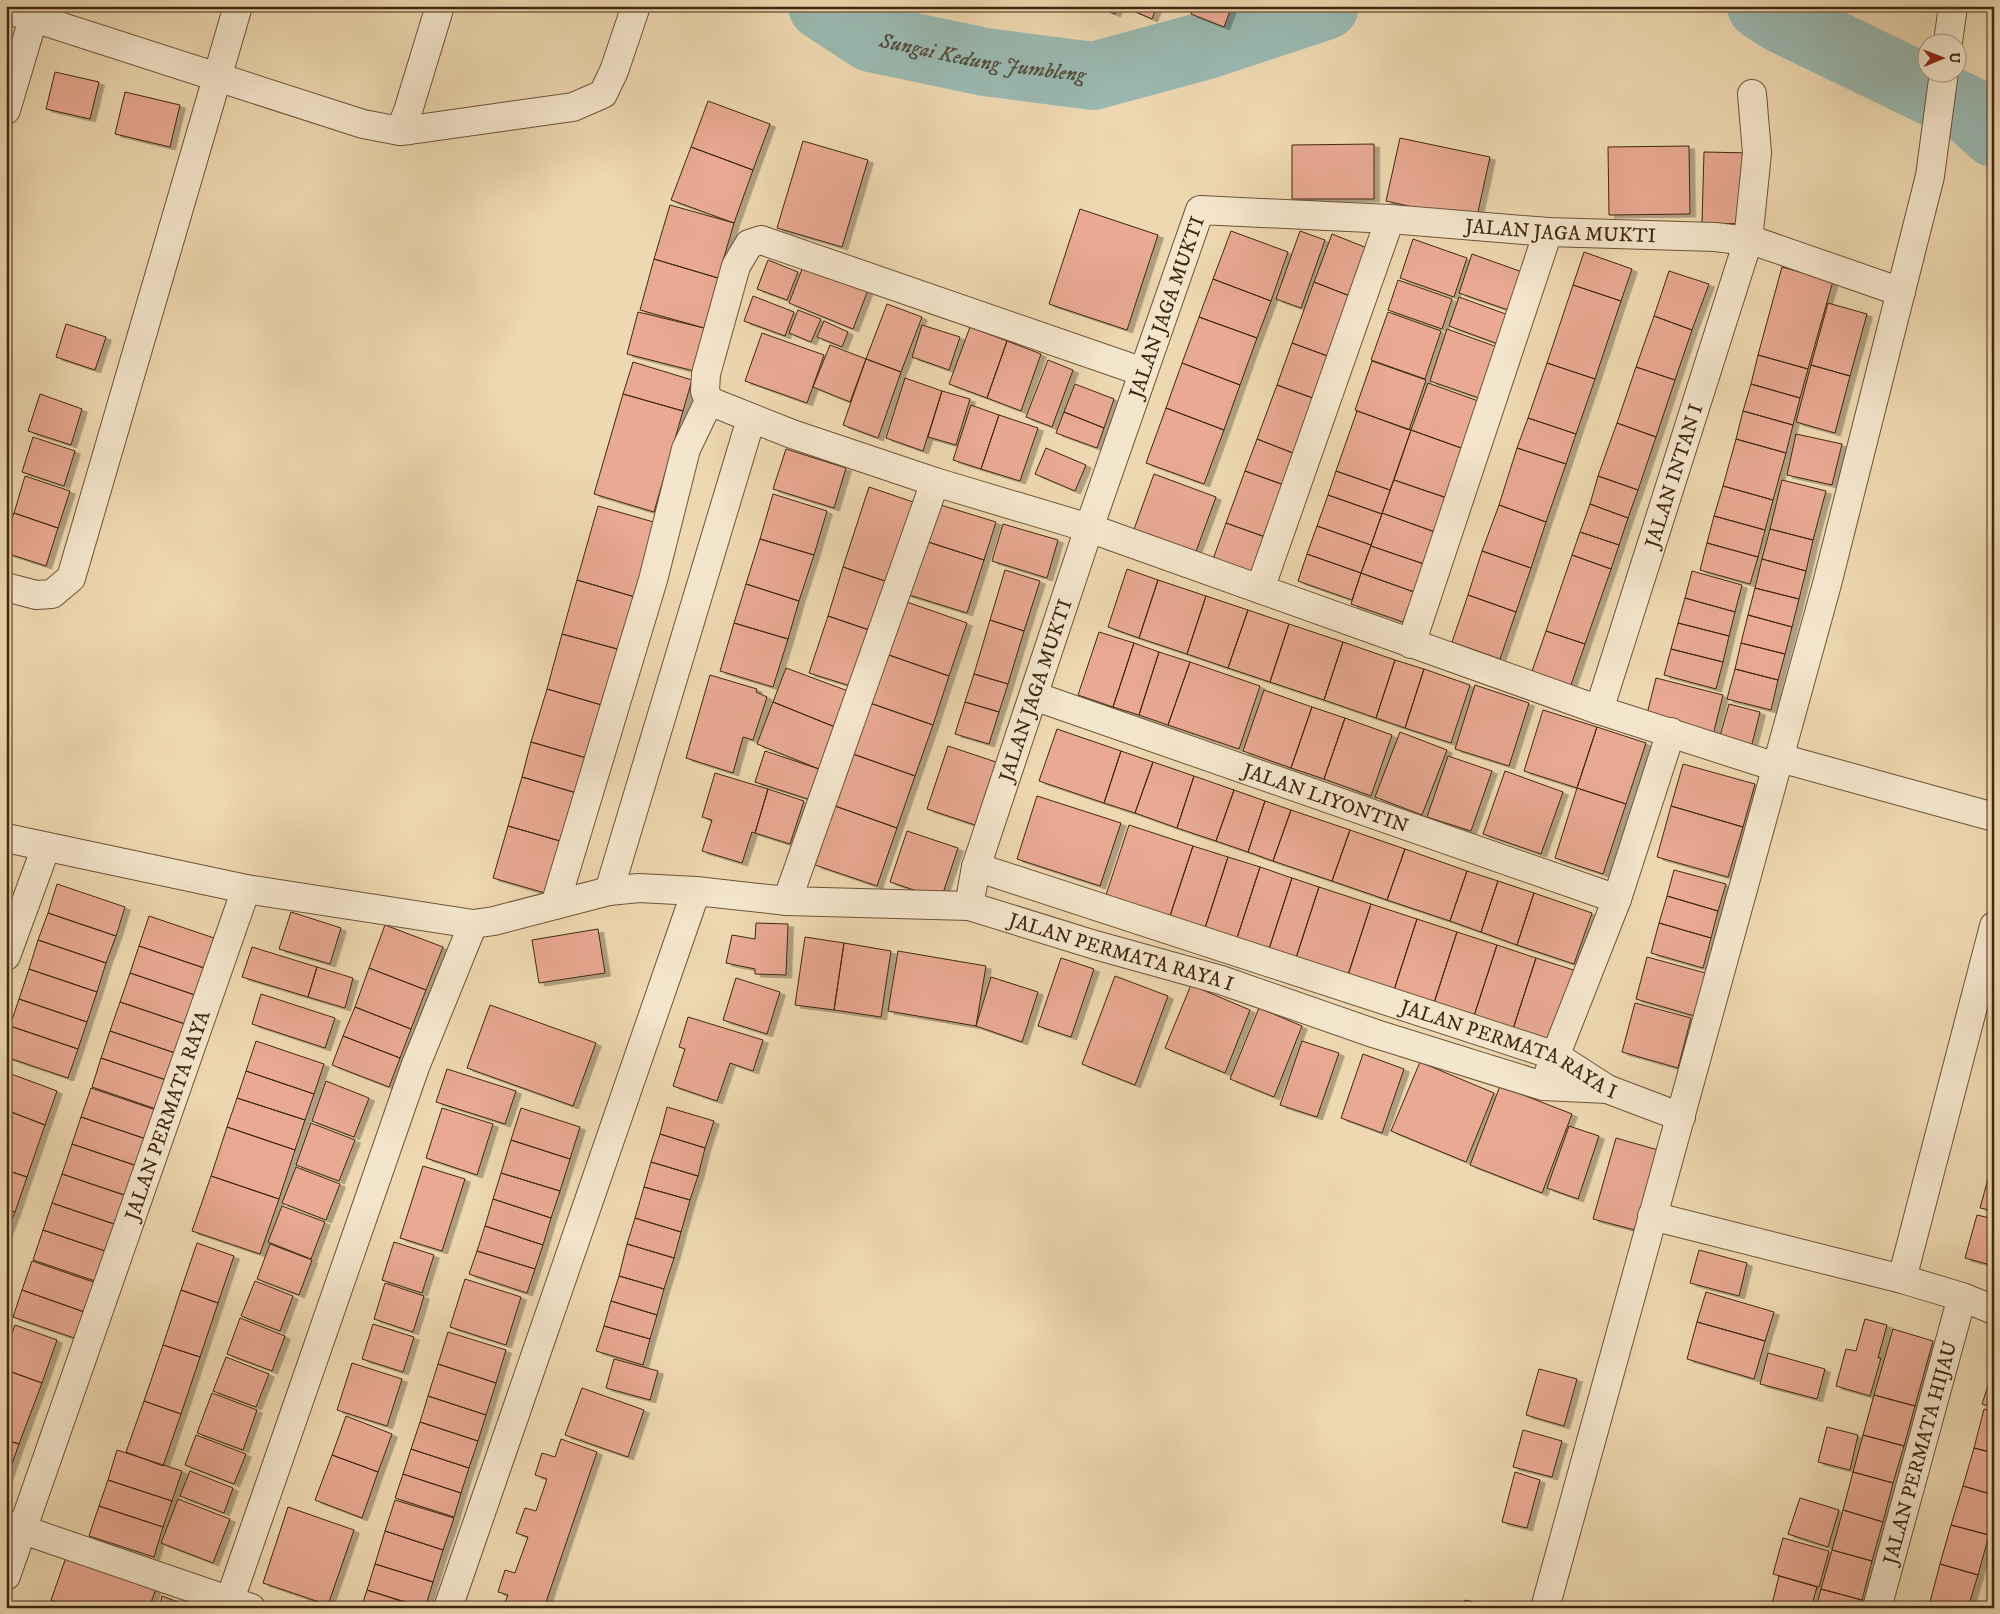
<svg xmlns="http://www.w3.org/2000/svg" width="2000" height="1614" font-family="'IM FELL DW Pica',serif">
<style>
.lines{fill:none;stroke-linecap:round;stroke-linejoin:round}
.river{stroke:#9ab9b1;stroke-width:68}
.building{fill:#e9a993;stroke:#402711;filter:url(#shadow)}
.minor-casing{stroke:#6c5339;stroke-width:30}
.minor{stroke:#f4e6cc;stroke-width:28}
.labels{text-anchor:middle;stroke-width:4.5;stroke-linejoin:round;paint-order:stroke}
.street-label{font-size:20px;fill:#402711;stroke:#f4e6cc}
.water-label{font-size:21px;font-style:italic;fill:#564c39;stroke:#f4e6cc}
</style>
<defs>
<filter id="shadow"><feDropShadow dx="5.5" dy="3" stdDeviation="0" flood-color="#0004"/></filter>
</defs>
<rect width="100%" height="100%" fill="#eed8b1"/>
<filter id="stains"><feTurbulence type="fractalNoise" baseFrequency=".004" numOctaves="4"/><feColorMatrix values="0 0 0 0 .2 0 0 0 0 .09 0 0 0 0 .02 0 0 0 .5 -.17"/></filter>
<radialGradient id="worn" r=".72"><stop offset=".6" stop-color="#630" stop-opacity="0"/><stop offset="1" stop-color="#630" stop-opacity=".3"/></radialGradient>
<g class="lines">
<!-- river -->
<g class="river">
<path id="s1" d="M822,6l49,32 114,24 108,14 111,-30 121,-40"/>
<path d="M1761,6l20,13 188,91 25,23"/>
</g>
</g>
<!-- building -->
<path class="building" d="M1095,6h23l-3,8z
M1122,6h35l-5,13z
M1194,6h38l-8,21 -33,-13z
M55,72l44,10 -9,37 -44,-10z
M125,92l55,13 -10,42 -55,-13z
M708,101l62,23 -17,46 -62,-23z
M1400,138l90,19 -14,64 -90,-20z
M803,141l65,19 -26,87 -65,-19z
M1374,144v55h-82v-54z
M1689,146l1,68 -81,1 -1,-68z
M691,147l62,23 -19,53 -63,-23z
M1704,152l47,1 -2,71 -47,-1z
M670,205l64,18 -16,55 -64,-19z
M1080,209l78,26 -31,95 -78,-26z
M1231,231l57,21 -17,49 -58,-22z
M1300,231l25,9 -24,68 -25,-9z
M1332,234l40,16 -17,48 -41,-16z
M1413,239l54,19 -13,39 -54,-19z
M1584,252l48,17 -11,32 -48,-16z
M1472,254l53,19 -14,38 -52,-18z
M654,259l64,19 -14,50 -64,-18z
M768,260l30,12 -11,28 -30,-11z
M804,264l64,26 -15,39 -64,-26z
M1782,267l51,14 -25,88 -50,-14z
M1669,271l40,13 -17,46 -38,-14z
M1213,279l58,22 -14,37 -58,-21z
M1398,280l54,19 -10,30 -54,-19z
M1314,282l41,16 -22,60 -41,-15z
M1573,285l48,16 -26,78 -48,-16z
M753,296l41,16 -9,24 -41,-15z
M1459,297l52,19 -10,29 -52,-19z
M1828,303l39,11 -17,62 -39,-11z
M887,304l35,13 -21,55 -35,-13z
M798,310l23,9 -10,23 -22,-9z
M638,312l66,16 -10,43 -67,-17z
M1388,312l53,19 -16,48 -54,-19z
M1654,316l38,14 -17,50 -39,-13z
M1199,317l58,21 -17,47 -58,-22z
M824,321l24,11 -6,15 -25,-10z
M66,324l40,13 -11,33 -39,-13z
M922,325l38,12 -11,33 -37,-13z
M970,327l37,14 -20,57 -38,-14z
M1447,329l53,19 -18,51 -52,-18z
M762,333l62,22 -17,48 -62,-22z
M1007,341l34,13 -20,57 -34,-13z
M1292,343l41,15 -15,42 -41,-15z
M830,345l36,14 -16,43 -37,-15z
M1758,355l50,14 -8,29 -49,-14z
M866,359l35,13 -23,66 -35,-13z
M1048,360l25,10 -21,57 -26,-10z
M1372,361l54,19 -17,50 -54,-20z
M633,362l59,18 -9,31 -60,-17z
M1182,363l58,22 -16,45 -58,-22z
M1547,363l48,16 -19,55 -48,-16z
M1811,365l39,11 -15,57 -39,-11z
M1636,367l39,13 -19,57 -39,-14z
M905,378l37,13 -19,60 -37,-13z
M1428,383l53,19 -17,47 -53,-19z
M1075,384l39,15 -10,29 -40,-16z
M1751,384l49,14 -7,27 -50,-14z
M1277,385l41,15 -20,55 -41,-16z
M942,391l28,8 -14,46 -28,-8z
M40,394l42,15 -11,36 -43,-14z
M623,394l60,17 -29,101 -60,-18z
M971,405l28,10 -18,54 -28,-9z
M1166,408l58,22 -20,54 -58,-21z
M1357,411l54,19 -21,60 -54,-19z
M1743,411l50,14 -7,28 -50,-14z
M1064,412l40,16 -7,20 -41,-15z
M999,415l39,13 -18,53 -39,-12z
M1528,418l48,16 -10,30 -49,-16z
M1617,423l39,14 -18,53 -40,-14z
M1411,430l53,19 -17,49 -53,-18z
M1796,434l46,10 -10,41 -45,-10z
M33,437l42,14 -11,35 -42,-14z
M1257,439l41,16 -11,31 -42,-15z
M1736,439l50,14 -13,47 -50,-14z
M1046,448l40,17 -11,26 -40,-17z
M1517,448l49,16 -20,58 -47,-17z
M786,449l60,19 -12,40 -61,-19z
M1245,471l42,15 -19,52 -42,-15z
M1336,471l54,19 -8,24 -54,-19z
M1154,474l62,23 -21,57 -62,-22z
M25,476l45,15 -12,37 -44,-15z
M1598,476l40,14 -10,28 -38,-14z
M1394,480l53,18 -12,34 -53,-19z
M1782,480l44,11 -13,49 -43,-11z
M1723,486l50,14 -8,30 -51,-14z
M869,487l47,16 -25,80 -48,-16z
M773,494l54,17 -13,44 -54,-16z
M1328,495l54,19 -11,31 -54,-19z
M934,503l62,19 -12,38 -62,-20z
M1590,504l38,14 -9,27 -39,-13z
M1499,505l47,17 -15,46 -49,-17z
M598,506l59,17 -22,74 -58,-17z
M14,513l44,15 -12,38 -40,-13v-17z
M1382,513l53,19 -11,32 -53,-18z
M1714,516l51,14 -7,27 -51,-14z
M1226,523l42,15 -14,40 -42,-16z
M1003,524l55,16 -11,38 -55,-17z
M1317,526l54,19 -10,28 -54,-19z
M1770,529l43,11 -7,31 -44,-12z
M1580,532l39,13 -8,24 -39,-14z
M760,539l54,16 -15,46 -53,-17z
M922,540l62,20 -17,53 -61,-19z
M1707,543l51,14 -8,27 -50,-14z
M1371,546l53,18 -10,28 -53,-19z
M1482,551l49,17 -15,44 -48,-17z
M1307,554l54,19 -9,27 -54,-19z
M1572,555l39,14 -26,75 -39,-13z
M1762,559l44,12 -7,28 -44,-11z
M843,567l48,16 -16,49 -47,-16z
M1127,569l31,11 -19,58 -31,-11z
M1005,570l35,11 -16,50 -34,-11z
M1692,571l50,14 -7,27 -50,-14z
M1361,573l53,19 -11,30 -52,-18z
M577,580l58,17 -14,53 -59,-16z
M1158,580l48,16 -19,58 -48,-16z
M746,584l53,17 -11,38 -54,-16z
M1755,588l44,11 -7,28 -44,-12z
M1468,595l48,17 -16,47 -48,-17z
M1206,596l42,14 -20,58 -41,-14z
M1685,598l50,14 -6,24 -51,-13z
M904,601l63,22 -18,53 -63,-22z
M1248,610l41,14 -19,58 -42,-14z
M1748,615l44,12 -7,27 -44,-11z
M828,616l47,16 -18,56 -48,-15z
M990,620l34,11 -16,53 -34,-10z
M734,623l54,16 -15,48 -53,-16z
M1678,623l51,13 -6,26 -52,-13z
M1289,624l54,18 -19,58 -54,-18z
M1546,631l39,13 -15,44 -39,-14z
M1099,632l35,11 -21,64 -35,-12z
M562,634l59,16 -16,56 -58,-17z
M1343,642l52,18 -19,58 -52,-18z
M1134,643l25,9 -20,63 -26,-8z
M1741,643l44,11 -7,26 -43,-11z
M1671,649l52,13 -7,27 -52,-14z
M1159,652l31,10 -22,63 -29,-10z
M886,654l63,22 -16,49 -63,-22z
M1395,660l29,9 -19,59 -29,-10z
M1190,662l70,24 -21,63 -71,-24z
M786,668l62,23 -13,36 -62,-25z
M1424,669l46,16 -19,58 -46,-15z
M1735,669l43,11 -7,30 -44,-11z
M974,674l34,10 -9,28 -34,-10z
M710,675l47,14 -1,3 11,5 -14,43 -10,-3 -10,36 -47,-15z
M1656,678l67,17 -10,40 -67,-17z
M1475,685l54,18 -20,63 -54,-17z
M547,689l58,17 -15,53 -59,-17z
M1264,690l48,17 -21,61 -48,-17z
M773,702l62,25 -16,42 -62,-25z
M965,702l34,10 -10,32 -34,-10z
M870,703l63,22 -18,51 -62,-22z
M1729,704l31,8 -10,40 -32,-9z
M1312,707l33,11 -21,61 -33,-11z
M1543,710l54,17 -20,61 -53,-17z
M1345,718l47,17 -21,61 -47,-17z
M1597,727l49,16 -20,61 -49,-16z
M1057,729l64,22 -17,52 -65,-22z
M1400,732l47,18 -25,65 -47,-18z
M531,742l59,17 -10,35 -58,-17z
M948,746l48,16 -21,63 -48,-16z
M765,751l54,18 -11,30 -53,-17z
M1121,751l32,11 -18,51 -31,-10z
M853,754l62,22 -18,52 -62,-22z
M1448,756l44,15 -21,60 -44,-14z
M1153,762l41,14 -17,52 -42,-15z
M1683,764l72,20 -12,43 -72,-21z
M1505,771l58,21 -22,62 -58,-20z
M715,773l53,16 -13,44 -3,-1 -10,31 -40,-12 10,-31 -10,-3z
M1194,776l40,14 -18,51 -39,-13z
M522,777l58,17 -13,49 -59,-17z
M1577,788l49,16 -23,70 -48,-16z
M768,789l36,12 -14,43 -35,-11z
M1234,790l31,11 -17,51 -32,-11z
M1037,796l84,27 -21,63 -83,-27z
M1265,801l26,9 -18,51 -25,-9z
M835,806l62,22 -20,58 -62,-21z
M1671,806l72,21 -15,50 -71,-20z
M1291,810l59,20 -18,51 -59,-20z
M1129,825l64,21 -23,70 -64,-21z
M508,826l59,17 -15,52 -59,-17z
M1350,830l55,19 -18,51 -55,-19z
M907,831l51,17 -17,51 -51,-17z
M1193,846l35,11 -23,71 -35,-12z
M1405,849l62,22 -17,50 -63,-21z
M1228,857l32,10 -23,71 -32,-10z
M1260,867l32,11 -23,71 -32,-11z
M1674,870l52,14 -8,27 -51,-15z
M1467,871l31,10 -17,51 -31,-11z
M1292,878l27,9 -23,71 -27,-9z
M1498,881l36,12 -17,52 -36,-13z
M57,884l68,23 -9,29 -68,-23z
M1319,887l52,17 -23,71 -52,-17z
M1534,893l58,20 -18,51 -57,-19z
M1667,896l51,15 -7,27 -52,-15z
M1371,904l46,15 -23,71 -46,-15z
M291,912l50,16 -11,36 -51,-15z
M48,913l68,23 -10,27 -68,-23z
M149,916l68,23 -10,30 -68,-23z
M1417,919l40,13 -23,71 -40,-13z
M756,923l32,1 -2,51 -31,-1v-5l-29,-6 6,-28 23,4z
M1659,923l52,15 -8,30 -52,-15z
M385,925l58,22 -17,43 -57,-22z
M598,929l7,44 -66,10 -7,-43z
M1457,932l40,13 -23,71 -40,-13z
M805,937l39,6 -10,67 -39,-5z
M38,940l68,23 -9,29 -68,-23z
M844,943l47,8 -10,66 -47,-7z
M1497,945l39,13 -23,71 -39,-13z
M139,946l68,23 -9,27 -68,-23z
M252,947l65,20 -9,30 -66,-20z
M898,951l88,15 -10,60 -88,-15z
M1647,957l62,17 -11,43 -62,-18z
M1061,958l33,11 -23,68 -33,-11z
M1536,958l47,15 -23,71 -47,-15z
M317,967l36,11 -8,30 -37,-11z
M369,968l57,22 -15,39 -56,-22z
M29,969l68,23 -10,30 -68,-23z
M130,973l68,23 -10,29 -68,-23z
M1115,976l53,20 -33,89 -53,-21z
M991,977l47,15 -16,50 -46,-16z
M736,978l44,14 -13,42 -44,-14z
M1191,985l59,25 -25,63 -60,-25z
M261,994l74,24 -10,30 -73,-24z
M19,999l68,23 -9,27 -68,-23z
M120,1002l68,23 -10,29 -68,-23z
M1635,1003l56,15 -13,50 -56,-16z
M490,1005l106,38 -23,63 -106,-38z
M355,1007l56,22 -11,29 -57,-22z
M1259,1008l43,18 -28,71 -44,-18z
M688,1017l75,23 -10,31 -23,-8 -13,38 -44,-15 12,-37 -6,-2z
M10,1026l68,23 -10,29 -62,-21v-20z
M110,1031l68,23 -9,27 -68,-23z
M343,1036l57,22 -11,29 -57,-22z
M256,1041l68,23 -10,30 -68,-23z
M1302,1041l37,12 -22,64 -37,-12z
M1363,1054l41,15 -22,64 -41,-15z
M101,1058l68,23 -10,29 -67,-23z
M1420,1062l74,31 -28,69 -75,-31z
M447,1069l69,22 -11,33 -69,-22z
M246,1071l68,23 -9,26 -68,-22z
M6,1072l51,19 -12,34 -39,-15z
M326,1081l43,17 -15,39 -42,-16z
M1500,1086l72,28 -30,79 -72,-28z
M91,1088l68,23 -10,29 -68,-23z
M237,1098l68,22 -10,30 -68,-23z
M667,1107l47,14 -9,27 -45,-14z
M442,1108l51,16 -16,51 -51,-17z
M521,1108l59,19 -10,32 -59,-19z
M6,1110l39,15 -18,52 -21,-7z
M81,1117l68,23 -9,27 -68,-23z
M311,1123l44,17 -16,41 -43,-16z
M1569,1126l30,10 -21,63 -31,-11z
M227,1127l68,23 -16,49 -68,-23z
M660,1134l45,14 -7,28 -47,-14z
M1616,1138l42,12 -23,80 -42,-11z
M511,1140l59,19 -10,32 -59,-18z
M72,1144l68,23 -10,30 -68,-23z
M651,1162l47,14 -8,24 -46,-13z
M423,1166l42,13 -23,72 -42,-13z
M296,1167l44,17 -14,36 -44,-17z
M1991,1168l3,1v42l-14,-3z
M6,1170l21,7 -12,35 -9,-3z
M501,1173l59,18 -9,27 -58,-19z
M62,1174l68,23 -10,29 -68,-23z
M211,1176l68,23 -19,55 -68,-23z
M644,1187l46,13 -9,32 -46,-14z
M493,1199l58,19 -8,27 -58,-19z
M52,1203l68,23 -9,27 -68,-23z
M282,1206l43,16 -14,37 -43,-17z
M6,1209l9,3 -9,23z
M1977,1215l17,4v47l-29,-8z
M635,1218l46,14 -7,26 -47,-14z
M485,1226l58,19 -8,24 -58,-18z
M43,1230l68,23 -10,30 -68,-23z
M394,1242l40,13 -12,38 -40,-13z
M197,1243l37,13 -16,47 -37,-13z
M270,1244l42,16 -13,35 -42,-16z
M627,1244l47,14 -10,31 -45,-13z
M1699,1250l48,13 -8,33 -49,-13z
M477,1251l58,18 -8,24 -58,-19z
M32,1261l67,23 -9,30 -68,-24z
M619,1276l45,13 -7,26 -46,-14z
M465,1279l56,18 -15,48 -56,-18z
M255,1281l38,15 -13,35 -39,-15z
M385,1283l39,13 -11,36 -39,-13z
M22,1290l68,24 -10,26 -67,-23z
M181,1290l37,13 -18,54 -37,-12z
M1706,1292l68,20 -9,29 -68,-19z
M611,1301l46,14 -7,24 -46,-13z
M240,1318l45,18 -13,35 -45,-17z
M1865,1319l22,6 -9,33h3l-11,38 -34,-10 10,-37 10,2z
M1697,1322l68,19 -11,38 -67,-20z
M373,1324l41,13 -11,35 -41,-13z
M15,1325l42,15 -15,43 -36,-13v-20z
M604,1326l46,13 -7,26 -47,-14z
M1893,1329l40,12 -18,65 -41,-11z
M448,1332l58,18 -10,33 -58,-19z
M163,1345l37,12 -19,57 -37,-13z
M1768,1353l57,16 -8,30 -57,-15z
M226,1357l43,17 -13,33 -43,-16z
M614,1359l44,12 -8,29 -44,-12z
M352,1363l50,16 -15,47 -50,-16z
M438,1364l58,19 -10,32 -58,-19z
M1994,1368v40l-12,-4z
M1539,1369l38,10 -13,47 -38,-11z
M6,1370l36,13 -23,61 -13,-4z
M582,1388l62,22 -16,47 -63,-22z
M212,1393l45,17 -14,40 -46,-17z
M1874,1395l41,11 -11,40 -41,-11z
M428,1396l58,19 -8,26 -58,-19z
M144,1401l37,13 -18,52 -37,-14z
M1984,1409l10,3v41l-20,-5z
M346,1416l46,18 -14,38 -46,-17z
M420,1422l58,19 -9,27 -58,-19z
M1827,1427l31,8 -8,35 -32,-8z
M1523,1430l39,11 -10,36 -39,-10z
M196,1435l50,19 -12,30 -49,-19z
M1863,1435l41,11 -11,37 -40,-11z
M561,1439l36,13 -53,156h-22l-17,-6 3,-7 -10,-3 7,-22 10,3 13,-36 -12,-4 9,-25 11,3 11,-32 -12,-4 7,-22 13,4z
M6,1440l13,4 -13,37z
M1974,1448l20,5v42l-31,-9z
M411,1449l58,19 -8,25 -58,-19z
M117,1450l65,21 -10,30 -64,-21z
M332,1455l46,17 -16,46 -47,-18z
M190,1471l43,17 -9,25 -44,-17z
M1515,1472l25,8 -13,48 -25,-6z
M1853,1472l40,11 -10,39 -40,-12z
M403,1474l58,19 -7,24 -59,-19z
M108,1480l64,21 -9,26 -64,-21z
M1963,1486l31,9v23l-5,17 -38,-10z
M1800,1498l39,12 -11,37 -40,-13z
M178,1499l52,20 -17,44 -52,-20z
M395,1500l59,18 -11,32 -58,-19z
M99,1506l64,21 -9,30 -65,-21z
M288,1507l66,23 -26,75 -65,-22z
M1843,1510l40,12 -11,39 -40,-11z
M1951,1525l38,10 -11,40 -38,-11z
M385,1531l58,19 -10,32 -58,-18z
M1783,1538l46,13 -10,36 -46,-13z
M69,1549l89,34 -9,25h-77l-21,-8z
M1832,1550l40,11 -10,39 -41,-11z
M375,1564l58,18 -8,26 -58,-18z
M1940,1564l38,11 -10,33h-19l-19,-6z
M1779,1576l38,11 -6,21h-40z
M1821,1589l41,11 -2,8h-44z
M367,1590l55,18h-61z
M162,1596l32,12h-35z
M1465,1600l31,8h-33z
M1930,1602l19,6h-21z
M497,1604l14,4h-15z"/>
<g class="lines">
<!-- minor casing -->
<g class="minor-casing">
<g id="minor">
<path d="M6,9l357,115 37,7 10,-1 163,-23 30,-13 11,-23 22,-65"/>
<path d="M1948,42l5,-36"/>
<path d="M6,110l31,-104"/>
<path d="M400,131l8,-20 32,-105"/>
<path d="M1143,372l-382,-132 -12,4 -13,22 -30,108 -1,17 4,10 83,33 143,48 154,46 510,182 177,57"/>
<path d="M6,587l30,8 16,-1 19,-16 167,-572"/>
<path d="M1260,589l130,-370"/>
<path d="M1411,644l137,-412"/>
<path id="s2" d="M1034,696l583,203"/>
<path id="s3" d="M1599,710l149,-469 9,-88 -5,-59"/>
<path d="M1780,758l214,59"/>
<path id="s4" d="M6,838l240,51 227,35 21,-3 115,-30 30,-3 57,3 91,10 182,5 126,39 126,35 155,54 167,52 64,3"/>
<path id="s5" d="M976,867l580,189 51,33 74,28"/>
<path d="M609,891l142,-472"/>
<path d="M787,901l148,-419"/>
<path d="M555,905l98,-325 33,-131 23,-48"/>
<path id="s6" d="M969,906l7,-39 113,-339 111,-318 190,9 158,13 167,5 42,5 144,50"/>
<path d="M6,956l40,-109"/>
<path d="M1549,1072l68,-173 54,-167"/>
<path d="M1652,1216l250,63 60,18 32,13"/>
<path d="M1902,1279l92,-353"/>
<path d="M6,1524l245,84"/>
<path id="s7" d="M6,1576l240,-687"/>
<path d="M227,1608l188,-541 58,-143"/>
<path d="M448,1608l248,-717"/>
<path d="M1545,1608l282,-1024 103,-408 14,-104"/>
<path id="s8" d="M1877,1608l85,-311"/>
</g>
</g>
<!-- minor -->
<use href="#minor" class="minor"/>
</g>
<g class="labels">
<!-- street labels -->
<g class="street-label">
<text dy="7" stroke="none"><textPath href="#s6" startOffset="1095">JALAN JAGA MUKTI</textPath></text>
<text dy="7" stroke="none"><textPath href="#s6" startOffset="631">JALAN JAGA MUKTI</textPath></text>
<text dy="7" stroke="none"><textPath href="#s3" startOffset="246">JALAN INTAN I</textPath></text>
<text dy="7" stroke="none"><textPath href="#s6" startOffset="226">JALAN JAGA MUKTI</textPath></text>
<text dy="7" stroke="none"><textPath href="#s2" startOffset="309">JALAN LIYONTIN</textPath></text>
<text dy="7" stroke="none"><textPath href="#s4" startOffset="1135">JALAN PERMATA RAYA I</textPath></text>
<text dy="7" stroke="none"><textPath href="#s5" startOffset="564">JALAN PERMATA RAYA I</textPath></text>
<text dy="7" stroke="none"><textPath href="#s7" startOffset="488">JALAN PERMATA RAYA</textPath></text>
<text dy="7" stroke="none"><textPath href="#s8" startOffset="161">JALAN PERMATA HIJAU</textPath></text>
</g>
<!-- water labels -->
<g class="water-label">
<text dy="7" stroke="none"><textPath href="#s1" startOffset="172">Sungai Kedung Jumbleng</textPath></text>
</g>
</g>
<!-- margin -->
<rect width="2000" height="1614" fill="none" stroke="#eed8b1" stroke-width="25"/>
<rect x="8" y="8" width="1985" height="1599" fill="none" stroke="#402711" stroke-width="2.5"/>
<rect x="12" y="12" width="1975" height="1589" fill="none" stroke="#402711"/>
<!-- north arrow -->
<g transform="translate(1942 58) rotate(89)"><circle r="24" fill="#f4e6cc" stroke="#ac9a81"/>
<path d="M0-4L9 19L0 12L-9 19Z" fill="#8f2418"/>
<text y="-8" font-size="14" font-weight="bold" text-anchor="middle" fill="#402711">U</text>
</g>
<rect width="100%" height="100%" filter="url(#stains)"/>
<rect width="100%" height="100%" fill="url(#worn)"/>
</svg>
